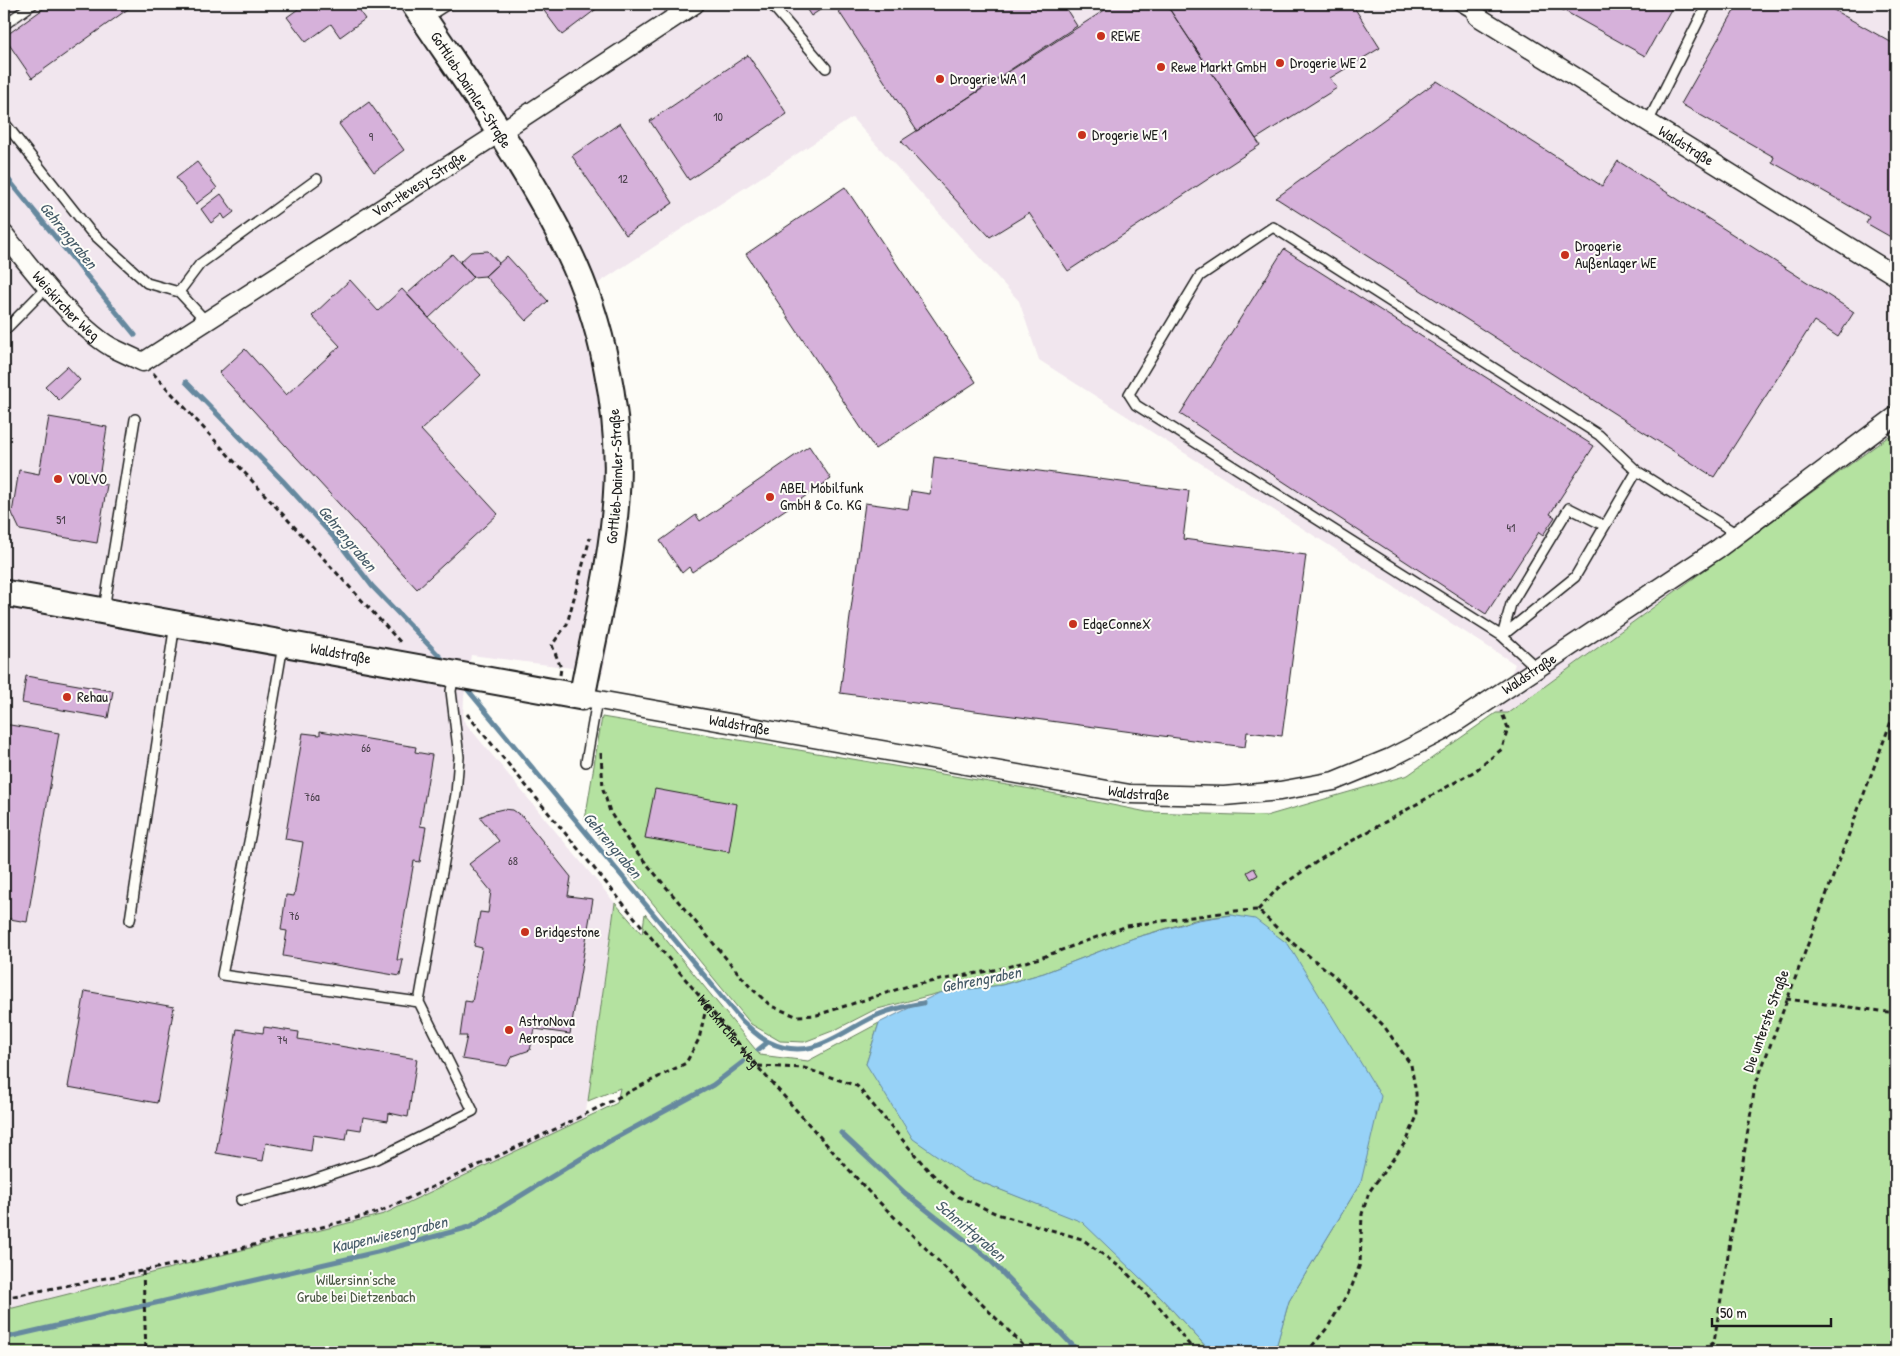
<svg xmlns="http://www.w3.org/2000/svg" width="1900" height="1356" font-family="'Patrick Hand',sans-serif">
<style>
.built{fill:#f1e6ee}
.green{fill:#b4e2a0;stroke:#687f5e}
.water{fill:#97d2f7;stroke:#66899f}
.lines{fill:none;stroke-linecap:round;stroke-linejoin:round}
.stream{stroke:#66899f;stroke-width:5}
.building{fill:#d6b1da;stroke:#1c1c1c}
.lane-casing{stroke:#1c1c1c;stroke-width:12}
.street-casing{stroke:#1c1c1c;stroke-width:21}
.secondary-casing{stroke:#1c1c1c;stroke-width:29}
.path{stroke:#1c1c1c;stroke-width:3;stroke-dasharray:5 4;stroke-linecap:butt}
.lane{stroke:#fdfcf7;stroke-width:9}
.street{stroke:#fdfcf7;stroke-width:18}
.secondary{stroke:#fdfcf7;stroke-width:25}
.poi-dot{fill:#c8321e;stroke:#fdfcf7;stroke-width:2}
.labels{text-anchor:middle;stroke-width:4;stroke-linejoin:round;paint-order:stroke}
.number-label{font-size:12px;fill:#4a414c}
.poi-label{font-size:15px;fill:#1c1c1c;stroke:#fdfcf7;text-anchor:start}
.street-label{font-size:15px;fill:#1c1c1c;stroke:#fdfcf7}
.park-label{font-size:15px;fill:#4a5744;stroke:#fdfcf7}
.water-label{font-size:16px;font-style:italic;fill:#475c69;stroke:#fdfcf7}
</style>
<rect width="100%" height="100%" fill="#fdfcf7"/>
<filter id="ink" filterUnits="userSpaceOnUse"><feTurbulence type="fractalNoise" baseFrequency=".02" numOctaves="2"/><feDisplacementMap in="SourceGraphic" scale="10" xChannelSelector="R" yChannelSelector="G"/><feConvolveMatrix kernelMatrix="1 2 1 2 8 2 1 2 1" color-interpolation-filters="sRGB"/></filter>
<g filter="url(#ink)">
<!-- built -->
<path class="built" d="M4,4h1892v427l-388,283 -12,-1 19,-49 -476,-304 -20,-59 -167,-183 -255,166 22,86 9,113 -6,79 -19,110 -132,-17 -7,42 -1,23 152,183 -30,216 -201,95 -373,95 -7,-19z"/>
<!-- green -->
<path class="green" d="M1896,431v921h-641l22,-9 12,-42 72,-119 -130,-267 -33,4 -64,19 -90,35 -42,12 -63,8 -65,17 -39,20 -31,12 -24,-1 -29,-17 -166,-204 17,-103 429,72 116,23 119,4 142,-41 88,-62h12z
M615,903l27,31 3,-20 115,141 48,6 71,-38 -13,41 102,113 114,44 80,78 49,53h-1207v-62l7,18h2l371,-94 233,-111 3,-15 -32,13z"/>
<!-- water -->
<path class="water" d="M1231,915l24,4 33,25 93,152 -20,86 -72,119 -12,43 -22,8h-44l-49,-53 -80,-77 -114,-45 -55,-38 -47,-75 13,-41 60,-30 63,-8 42,-12 90,-35 64,-18z"/>
<g class="lines">
<!-- stream -->
<path class="stream" d="M4,174l131,161
M186,382l97,99 56,62 33,43 75,78
M463,684l279,337c8,7 17,17 27,21 40,20 68,-7 102,-24 16,-8 34,-12 52,-15
M758,1050l10,-8
M841,1133l64,60 83,65 91,94
M4,1338l373,-86 93,-25 138,-85 105,-57 30,-23"/>
</g>
<!-- building -->
<path class="building" d="M50,4h85l-103,74 -28,-41z
M305,4h49l11,15 -25,18 -9,-13 -25,18 -19,-25z
M539,4h64l-41,31z
M803,4h26l-18,12z
M834,4h229l14,22 -160,105z
M1114,4h52l94,141 -192,126 -39,-58 -39,24 -89,-96z
M1166,4h186l28,44 -50,30 7,10 -81,51z
M1552,4h122l-29,52z
M1738,4h85l73,41v195l-30,-17 3,-6 -97,-55 2,-5 -93,-53z
M748,55l39,59 -98,66 -39,-59z
M1437,81l165,105 16,-25 236,151 -16,25 -24,-16 -100,156 -438,-279z
M369,102l35,48 -30,22 -35,-48z
M620,123l53,80 -47,32 -54,-79z
M197,162l20,26 -21,16 -20,-26z
M845,187l131,195 -101,67 -129,-195z
M221,194l13,18 -9,7 -3,-5 -11,9 -10,-14z
M1284,249l310,197 -44,68 5,3 -12,18 -4,-3 -53,82 -306,-200z
M488,251l11,12 -14,13 -12,1 -13,-15 11,-10z
M452,254l21,23 -44,41 -22,-24z
M507,256l41,45 -22,20 -41,-45z
M350,280l28,31 24,-22 79,86 -60,55 77,84 -81,75 -198,-216 26,-24 41,46 54,-49 -28,-30z
M67,366l13,14 -21,20 -14,-14z
M49,417l58,10 -9,57 9,1 -10,58 -77,-13 -8,-17 7,-43 20,4z
M809,446l22,33 -139,93 -3,-5 -7,6 -22,-32 36,-26 4,6z
M934,457l255,34 -6,48 123,16 -24,181 -35,-4 -2,15 -405,-54 25,-190 43,6 3,-18 19,3z
M26,676l87,15 -5,27 -86,-15z
M4,724l55,9 -32,189 -23,-4z
M320,731l96,16 -1,5 17,3 -12,71 6,1 -6,35 -6,-1 -17,99h6l-3,16 -117,-20 4,-25 -6,-1 5,-35 8,1 9,-54 -18,-3 18,-106 17,2z
M655,789l82,15 -8,48 -84,-14z
M503,809l10,1 10,7 48,60 -3,19 25,3 -23,135 -35,-5 -5,21 -17,6 -6,10 -45,-7 5,-23h-7l5,-35 7,1 10,-54 -8,-2 6,-34 8,1 3,-22 -22,-27 30,-23 -19,-24 10,-5z
M1254,868l4,7 -7,4 -4,-7z
M85,991l89,16 -17,96 -89,-16z
M264,1027l35,5 -1,7 119,20 -9,58 -19,-4 -1,8 -25,-4 -2,13 -13,-2 -2,12 -33,-5 -2,16 -45,-8 -3,18 -47,-8 21,-124 26,4z"/>
<g class="lines">
<!-- lane casing -->
<g class="lane-casing">
<path id="lane" d="M771,4l55,64
M1457,4l20,12
M426,18l22,-14
M4,25l29,-21
M4,122l86,109 57,52 32,9 27,29
M1648,122l59,-118
M179,292l21,-28 117,-85
M4,331l44,-45
M104,609l31,-190
M1502,636l73,-59 62,-106
M1502,636l9,-32 58,-96 36,18
M283,645l-32,187 -29,143 197,27
M1537,668l-35,-32 -366,-231 -7,-11 71,-118 73,-49 326,208 38,36 100,63
M586,762l11,-62
M130,920l45,-296
M241,1200l52,-13 83,-28 97,-48 -54,-109 37,-208 3,-37 -8,-66 3,-16"/>
</g>
<!-- street casing -->
<g class="street-casing">
<g id="street">
<path id="s2" d="M1477,16l419,260"/>
<path id="s3" d="M4,234c27,34 70,91 107,113 10,5 21,10 32,15l356,-229 196,-129"/>
<path id="s4" d="M582,697l548,97 94,2 56,-5 54,-10 56,-23 53,-27 276,-183 177,-132"/>
</g>
</g>
<!-- secondary casing -->
<g class="secondary-casing">
<g id="secondary">
<path id="s5" d="M4,593l578,104c13,-70 32,-141 35,-213 3,-74 -15,-163 -48,-231 -42,-88 -101,-168 -155,-249"/>
</g>
</g>
<!-- path -->
<g class="path">
<path d="M153,373l249,271"/>
<path d="M560,675l1,-7 -9,-23 15,-21 23,-86"/>
<path id="s1" d="M467,714l290,352 111,125 162,161"/>
<path d="M601,753l2,36 7,23 20,32 121,144 20,18 25,10 21,-1 91,-29 91,-17 41,-11 87,-32 108,-15 23,-1 37,35 37,29 52,52 27,39 5,28 1,23 -10,24 -38,52 -7,22 -2,50 -8,22 -24,41 -21,25"/>
<path d="M1258,910l20,-22 49,-33 148,-84 27,-22 6,-21 -7,-17"/>
<path d="M1786,999l110,14"/>
<path d="M758,1066l46,2 53,18 71,84 27,25 42,19 85,25 42,31 38,40 33,42"/>
<path d="M143,1271l3,81"/>
<path d="M4,1298l188,-37 187,-49 187,-88 120,-61 13,-24 8,-35"/>
<path d="M1703,1352l11,-10 41,-256 141,-378"/>
</g>
<!-- lane -->
<use href="#lane" class="lane"/>
<!-- street -->
<use href="#street" class="street"/>
<!-- secondary -->
<use href="#secondary" class="secondary"/>
</g>
</g>
<!-- markers -->
<g class="poi-dot">
<circle cx="1101" cy="36" r="5"/>
<circle cx="1280" cy="63" r="5"/>
<circle cx="1161" cy="67" r="5"/>
<circle cx="940" cy="79" r="5"/>
<circle cx="1082" cy="135" r="5"/>
<circle cx="1565" cy="255" r="5"/>
<circle cx="58" cy="479" r="5"/>
<circle cx="770" cy="497" r="5"/>
<circle cx="1073" cy="624" r="5"/>
<circle cx="67" cy="697" r="5"/>
<circle cx="525" cy="932" r="5"/>
<circle cx="509" cy="1030" r="5"/>
</g>
<g class="labels">
<!-- number labels -->
<g class="number-label">
<text x="718" y="121">10</text>
<text x="371" y="141">9</text>
<text x="623" y="183">12</text>
<text x="61" y="524">51</text>
<text x="1511" y="532">41</text>
<text x="366" y="752">66</text>
<text x="312" y="801">76a</text>
<text x="513" y="865">68</text>
<text x="294" y="920">76</text>
<text x="282" y="1044">74</text>
</g>
<!-- poi labels -->
<g class="poi-label">
<text x="1111" y="41">REWE</text>
<text x="1290" y="68">Drogerie WE 2</text>
<text x="1171" y="72">Rewe Markt GmbH</text>
<text x="950" y="84">Drogerie WA 1</text>
<text x="1092" y="140">Drogerie WE 1</text>
<text x="1575" y="251">Drogerie<tspan x="1575" dy="17">Außenlager WE</tspan></text>
<text x="68" y="484">VOLVO</text>
<text x="780" y="493">ABEL Mobilfunk<tspan x="780" dy="17">GmbH &amp; Co. KG</tspan></text>
<text x="1083" y="629">EdgeConneX</text>
<text x="77" y="702">Rehau</text>
<text x="535" y="937">Bridgestone</text>
<text x="519" y="1026">AstroNova<tspan x="519" dy="17">Aerospace</tspan></text>
</g>
<!-- street labels -->
<g class="street-label">
<text transform="translate(471 90) rotate(57)" y="5">Gottlieb-Daimler-Straße</text>
<text dy="5" stroke="none"><textPath href="#s2" startOffset="246">Waldstraße</textPath></text>
<text dy="5" stroke="none"><textPath href="#s3" startOffset="520">Von-Hevesy-Straße</textPath></text>
<text dy="5" stroke="none"><textPath href="#s3" startOffset="95">Weiskircher Weg</textPath></text>
<text dy="5" stroke="none"><textPath href="#s5" startOffset="811">Gottlieb-Daimler-Straße</textPath></text>
<text dy="5" stroke="none"><textPath href="#s5" startOffset="342">Waldstraße</textPath></text>
<text dy="5" stroke="none"><textPath href="#s4" startOffset="985">Waldstraße</textPath></text>
<text dy="5" stroke="none"><textPath href="#s4" startOffset="160">Waldstraße</textPath></text>
<text dy="5" stroke="none"><textPath href="#s4" startOffset="565">Waldstraße</textPath></text>
<text transform="translate(1766 1021) rotate(-70)" y="5">Die unterste Straße</text>
<text dy="5" stroke="none"><textPath href="#s1" startOffset="411">Weiskircher Weg</textPath></text>
</g>
<!-- park labels -->
<g class="park-label">
<text x="356" y="1285">Willersinn'sche<tspan x="356" dy="17">Grube bei Dietzenbach</tspan></text>
</g>
<!-- water labels -->
<g class="water-label">
<text transform="translate(69 235) rotate(51)" y="6">Gehrengraben</text>
<text transform="translate(348 538) rotate(50)" y="6">Gehrengraben</text>
<text transform="translate(613 845) rotate(50)" y="6">Gehrengraben</text>
<text transform="translate(981 979) rotate(-11)" y="6">Gehrengraben</text>
<text transform="translate(971 1230) rotate(40)" y="6">Schmittgraben</text>
<text transform="translate(389 1234) rotate(-13)" y="6">Kaupenwiesengraben</text>
</g>
</g>
<!-- margin -->
<rect width="1900" height="1356" fill="none" stroke="#fdfcf7" stroke-width="20"/>
<rect x="10" y="10" width="1880" height="1336" fill="none" stroke="#1c1c1c" stroke-width="2" filter="url(#ink)"/>
<!-- scale -->
<path d="M1712 1318v8h119v-8" fill="none" stroke="#1c1c1c" stroke-width="2.5"/>
<text x="1720" y="1318" font-size="15" fill="#1c1c1c" stroke="#fdfcf7" stroke-width="4" paint-order="stroke">50 m</text>
</svg>
